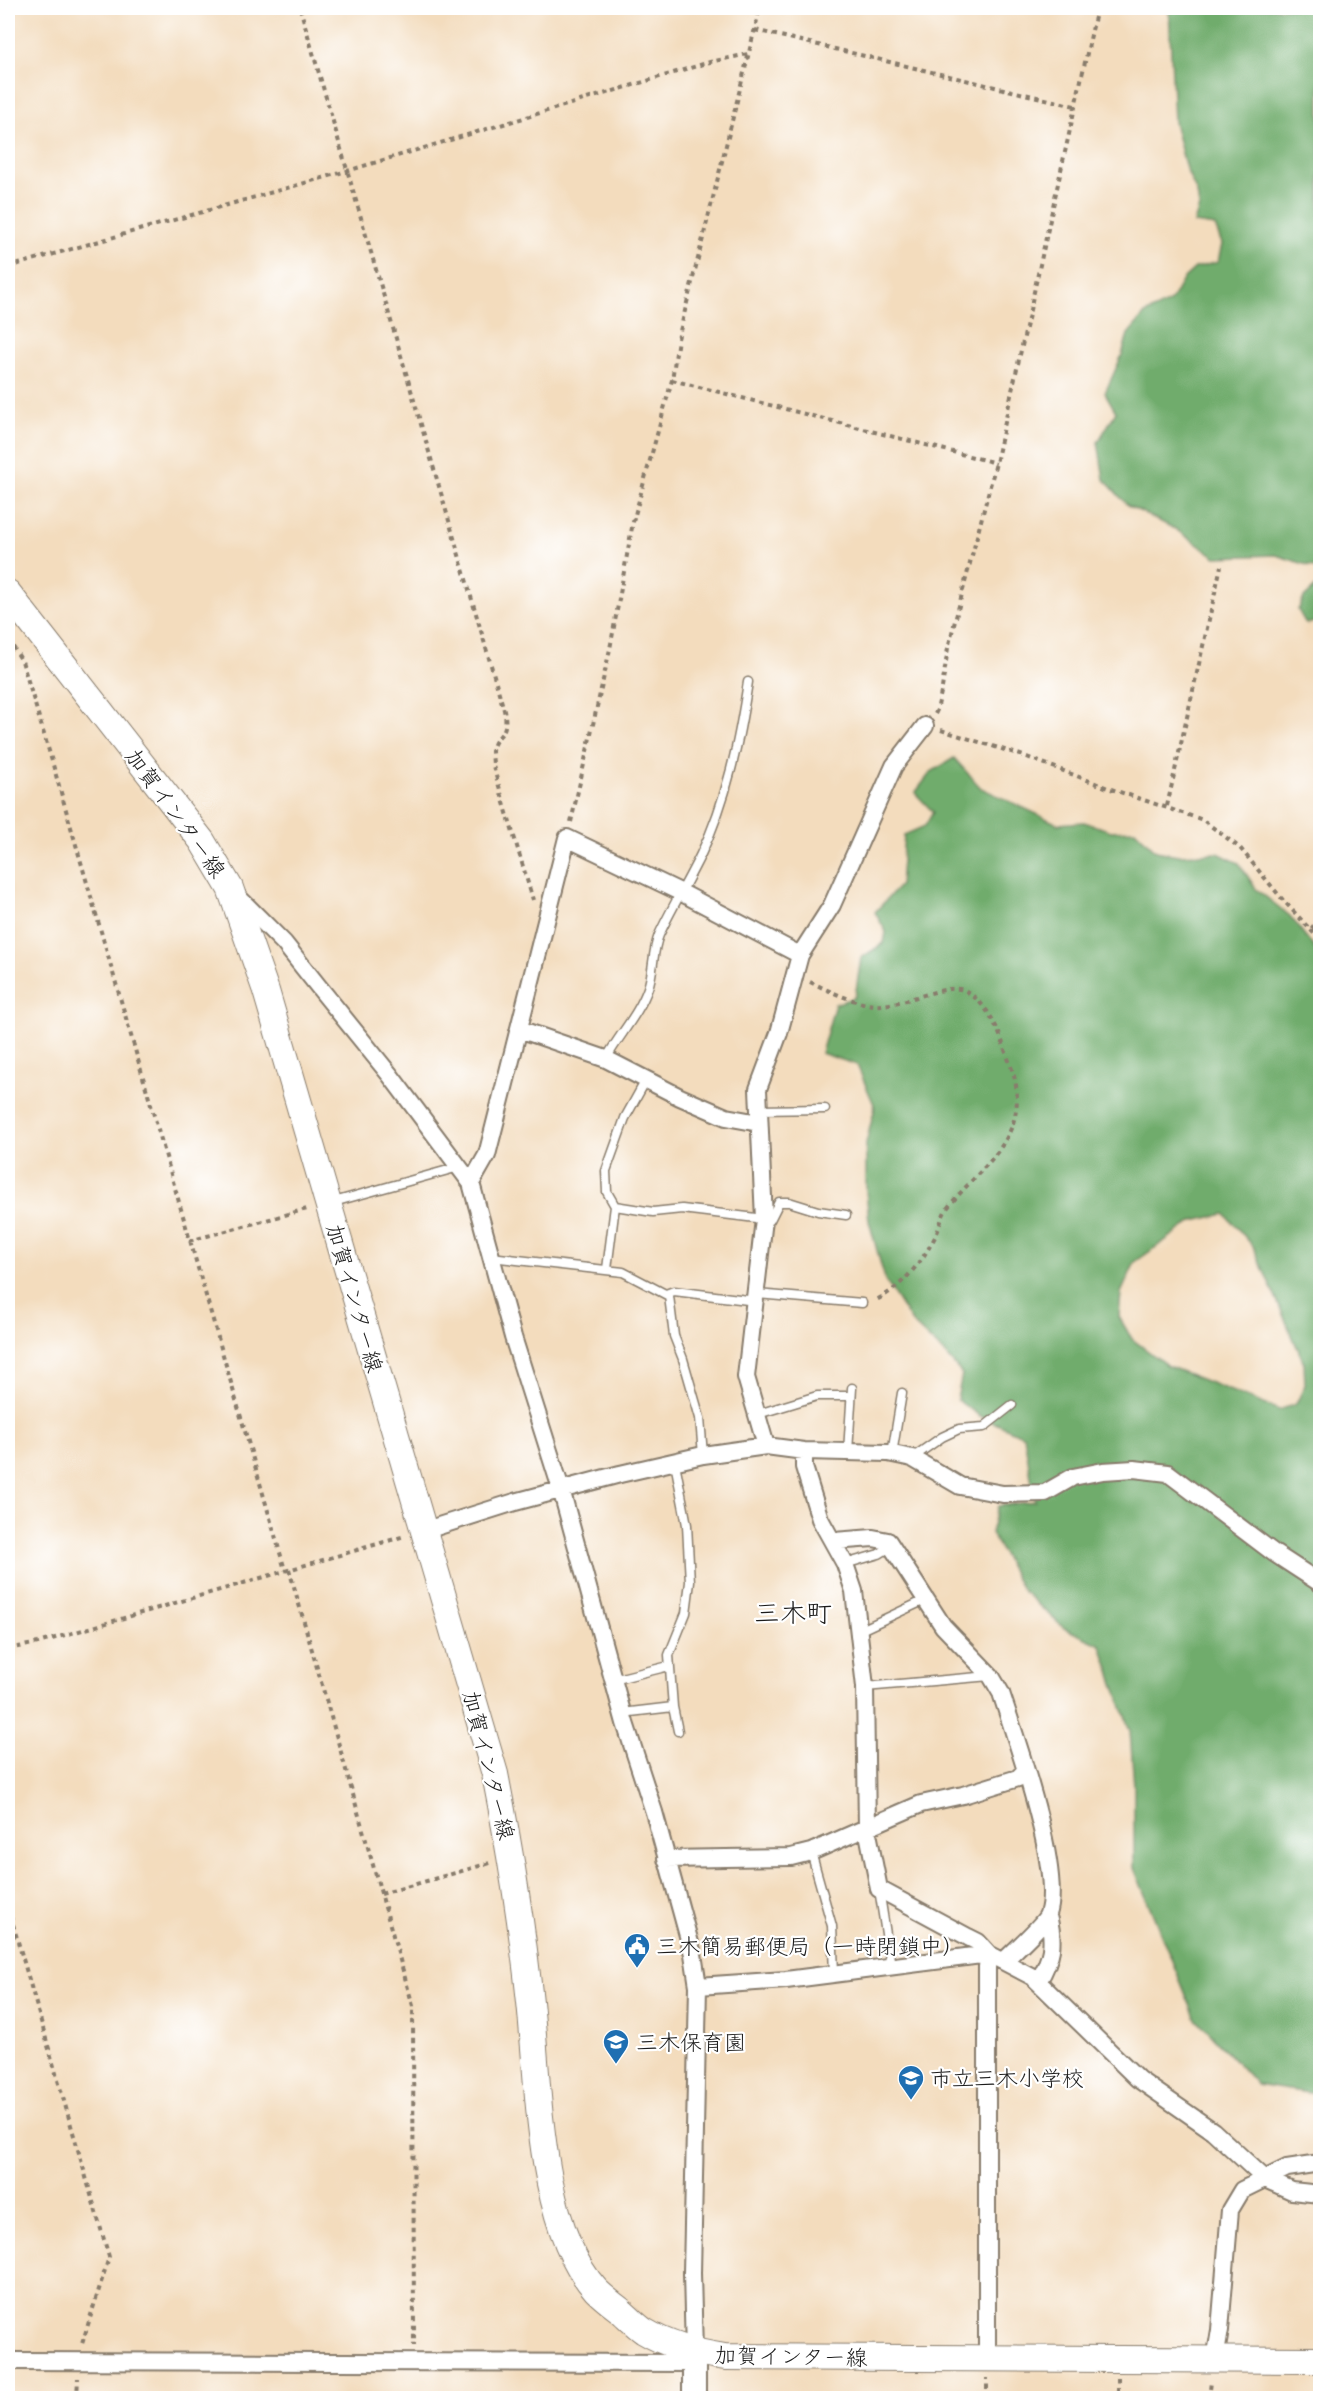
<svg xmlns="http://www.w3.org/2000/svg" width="1328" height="2406" font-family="'Architects Daughter','Klee One',sans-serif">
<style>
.forest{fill:#70ac6c;stroke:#466444;stroke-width:1.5;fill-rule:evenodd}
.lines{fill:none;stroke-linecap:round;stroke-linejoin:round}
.lane-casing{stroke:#887c6c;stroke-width:11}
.street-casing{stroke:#887c6c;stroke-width:20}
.secondary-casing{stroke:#887c6c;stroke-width:26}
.primary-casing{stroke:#887c6c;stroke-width:28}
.path{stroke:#887c6c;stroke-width:4;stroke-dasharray:4.5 4.5;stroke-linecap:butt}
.lane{stroke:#fff;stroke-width:8}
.street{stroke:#fff;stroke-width:16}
.secondary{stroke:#fff;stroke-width:22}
.primary{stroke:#fff;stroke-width:26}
.labels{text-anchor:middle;stroke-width:4.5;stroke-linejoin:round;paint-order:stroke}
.street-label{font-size:22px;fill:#1c1c1c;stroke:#fff}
.poi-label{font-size:22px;fill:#1c1c1c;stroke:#fff;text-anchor:start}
.quarter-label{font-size:26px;fill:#1c1c1c;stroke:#fff}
</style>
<rect width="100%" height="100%" fill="#fff"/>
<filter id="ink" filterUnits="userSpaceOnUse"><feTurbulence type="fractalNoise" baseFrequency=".0167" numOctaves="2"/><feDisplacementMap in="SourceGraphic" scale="12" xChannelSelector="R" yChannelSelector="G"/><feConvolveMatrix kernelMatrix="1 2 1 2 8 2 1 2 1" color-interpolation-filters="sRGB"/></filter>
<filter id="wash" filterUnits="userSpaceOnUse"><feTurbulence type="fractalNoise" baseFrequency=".008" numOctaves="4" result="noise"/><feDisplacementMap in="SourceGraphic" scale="24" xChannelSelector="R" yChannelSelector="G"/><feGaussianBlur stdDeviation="1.35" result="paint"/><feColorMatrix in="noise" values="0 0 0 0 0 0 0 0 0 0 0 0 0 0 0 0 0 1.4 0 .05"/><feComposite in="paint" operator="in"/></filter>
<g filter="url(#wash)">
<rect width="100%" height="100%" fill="#f3dcbd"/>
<!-- forest -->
<path class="forest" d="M1169,8h151v561l-44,-14 -60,2 -41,-28 -48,-24 -23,-26 -6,-37 18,-30 -11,-19 17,-38 6,-21 17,-20 26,-13 13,-23 11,-10 23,-6 4,-18 -7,-18 -21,-3 5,-16 -2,-14 -11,-24 -12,-47z
M1320,583v38l-14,3 -8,-14 6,-12z
M954,758l27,30 77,36 26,-2 27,9 24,-1 21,21 22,4 40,-2 21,10 17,26 34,27 30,39v1137l-12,1 -51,-8 -62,-68 -61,-149v-82l-4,-55 -29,-86 -37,-17 -41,-37 -32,-58 7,-27 37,-5 -11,-65 -44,-20 -23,-16 5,-26 -17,-20 -32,-30 -28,-44 -16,-59 -3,-30v-48l9,-36 -18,-42 -36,-12 14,-49 20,-7 6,-39 23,-15 2,-11 -11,-20 25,-27 4,-50 21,-9 8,-14 -18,-19 16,-21zM1225,1214l28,32 51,117 1,22 -9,19 -17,6 -111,-44 -36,-27 -13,-22 2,-24 14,-31 58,-41z"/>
</g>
<g filter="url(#ink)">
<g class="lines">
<!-- lane casing -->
<g class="lane-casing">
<path id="lane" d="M606,1059c13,-24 33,-45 42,-71 6,-17 4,-36 11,-53 13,-28 29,-54 42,-81 26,-54 38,-113 47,-172
M758,1110l67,-1
M330,1203l129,-36
M615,1206l38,6 29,-3 82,10
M765,1222l5,-2 9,-18h10l29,9 28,4
M491,1257l132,15 46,24 5,40 9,23 17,59 3,37
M607,1269l8,-63 -8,-14 -1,-21 19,-53 21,-38
M666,1294l8,-3 82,10
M757,1294l105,9
M758,1414l59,-18h34
M848,1452l4,-64
M892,1454l10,-61
M912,1458l30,-21 17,-8 25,-2 28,-22
M675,1463l12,62 3,57 -4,31 -17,42 4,52 5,24
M845,1564l34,-10 13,-8
M859,1631l66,-31
M613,1680l56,-14
M865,1687l125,-11
M622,1713l51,-6
M811,1852l21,74 2,47
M879,1889l12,77"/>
</g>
<!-- street casing -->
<g class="street-casing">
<path id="street" d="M236,895l48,48 34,43 72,89 81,108 42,154 48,152 64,234 29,89 39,142 5,32 -6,287 2,80
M519,1029l87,30 74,38 46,20 33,6
M471,1183l16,-28 80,-317 113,54 120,63
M766,1446l-20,-69 18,-158 -6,-130 21,-56 21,-78 32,-50 62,-139 31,-40
M804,1451v16l16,52 25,45 9,27 11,96 2,141 12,61 89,48 10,5 11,12 44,23 105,102 75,52 52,48 27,12 28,3
M423,1531l92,-29 105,-28 83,-19 63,-9 38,5 84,2 24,5 48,28 43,8 42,-1 28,-16 30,-6 31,-2 34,4 106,80 46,30
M834,1541l39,-3 15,3 55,85 48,50 10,17c15,46 62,178 47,221 -3,9 -35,38 -44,47
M666,1859l125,-2 20,-5 110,-48 42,-9 55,-17 7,-7
M1038,1982c14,-24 17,-39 10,-66
M698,1986l88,-6 203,-26
M987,2359v-392l2,-13
M1215,2360l5,-30 10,-120 12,-20 45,-22 33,-5
M8,2361l686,2"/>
</g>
<!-- secondary casing -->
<g class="secondary-casing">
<path id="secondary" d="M694,2398v-45"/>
</g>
<!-- primary casing -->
<g class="primary-casing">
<path id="primary" d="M8,593l194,248 28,47 36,103 229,783c15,76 27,151 35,228 9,83 8,224 66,288 7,7 16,14 24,20 8,7 15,15 24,21 25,15 53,22 81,26l595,3"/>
</g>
<!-- path -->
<path class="path" d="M300,8l204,702c6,28 -8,21 -12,41 0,4 1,10 1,15l40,134
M755,30l320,76
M8,267l339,-96 363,-109 38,-8
M672,380l324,83
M8,639l14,22 27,90 236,819
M935,714l2,-4 5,-22 6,-40 48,-185 101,-455
M941,730l86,27 81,31 95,32 37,28 43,52 37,40
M1167,806l54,-240
M571,822l39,-173 23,-127 39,-142 6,-41 82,-331
M1311,929l9,-12
M810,982c20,9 41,20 63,23 26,3 75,-24 93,-14 21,13 32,36 39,59 4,11 9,23 11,35 8,59 -39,84 -70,125 -5,8 -6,17 -10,25 -13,26 -35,54 -62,66
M189,1241l118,-32
M289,1569l124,437 1,340
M8,1649l30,-6 367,-107
M381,1894l109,-31
M8,1907l101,350 -27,87
M1118,2378v20
M77,2398l1,-20
M987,2398v-20
M1209,2398l2,-16"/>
<!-- lane -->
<use href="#lane" class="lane"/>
<!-- street -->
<use href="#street" class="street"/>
<!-- secondary -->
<use href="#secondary" class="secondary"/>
<!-- primary -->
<use href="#primary" class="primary"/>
</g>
</g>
<!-- icons -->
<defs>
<g id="civic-pin" transform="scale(1.35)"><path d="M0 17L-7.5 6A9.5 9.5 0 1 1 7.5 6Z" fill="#1f6fb2" stroke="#fff"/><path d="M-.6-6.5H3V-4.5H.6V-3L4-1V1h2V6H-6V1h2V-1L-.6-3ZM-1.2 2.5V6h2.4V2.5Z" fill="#fff"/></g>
<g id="school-pin" transform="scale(1.35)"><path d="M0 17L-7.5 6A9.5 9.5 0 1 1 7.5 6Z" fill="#1f6fb2" stroke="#fff"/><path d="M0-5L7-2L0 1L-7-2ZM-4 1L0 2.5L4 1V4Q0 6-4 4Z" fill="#fff"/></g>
</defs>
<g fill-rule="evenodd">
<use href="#civic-pin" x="637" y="1946"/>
<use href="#school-pin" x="616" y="2042"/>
<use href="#school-pin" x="911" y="2078"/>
</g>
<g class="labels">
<!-- street labels -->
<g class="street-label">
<text transform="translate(176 813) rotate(54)" y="8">加賀インター線</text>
<text transform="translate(355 1298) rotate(74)" y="8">加賀インター線</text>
<text transform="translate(489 1765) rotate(76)" y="8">加賀インター線</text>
<text transform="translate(791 2356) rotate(1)" y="8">加賀インター線</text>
</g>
<!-- poi labels -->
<g class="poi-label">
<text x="656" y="1954">三木簡易郵便局（一時閉鎖中）</text>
<text x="636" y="2050">三木保育園</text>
<text x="930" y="2086">市立三木小学校</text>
</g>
<!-- quarter labels -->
<g class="quarter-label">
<text x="793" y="1622">三木町</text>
</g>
</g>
<!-- margin -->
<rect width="1328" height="2406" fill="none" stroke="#fff" stroke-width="30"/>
</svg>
